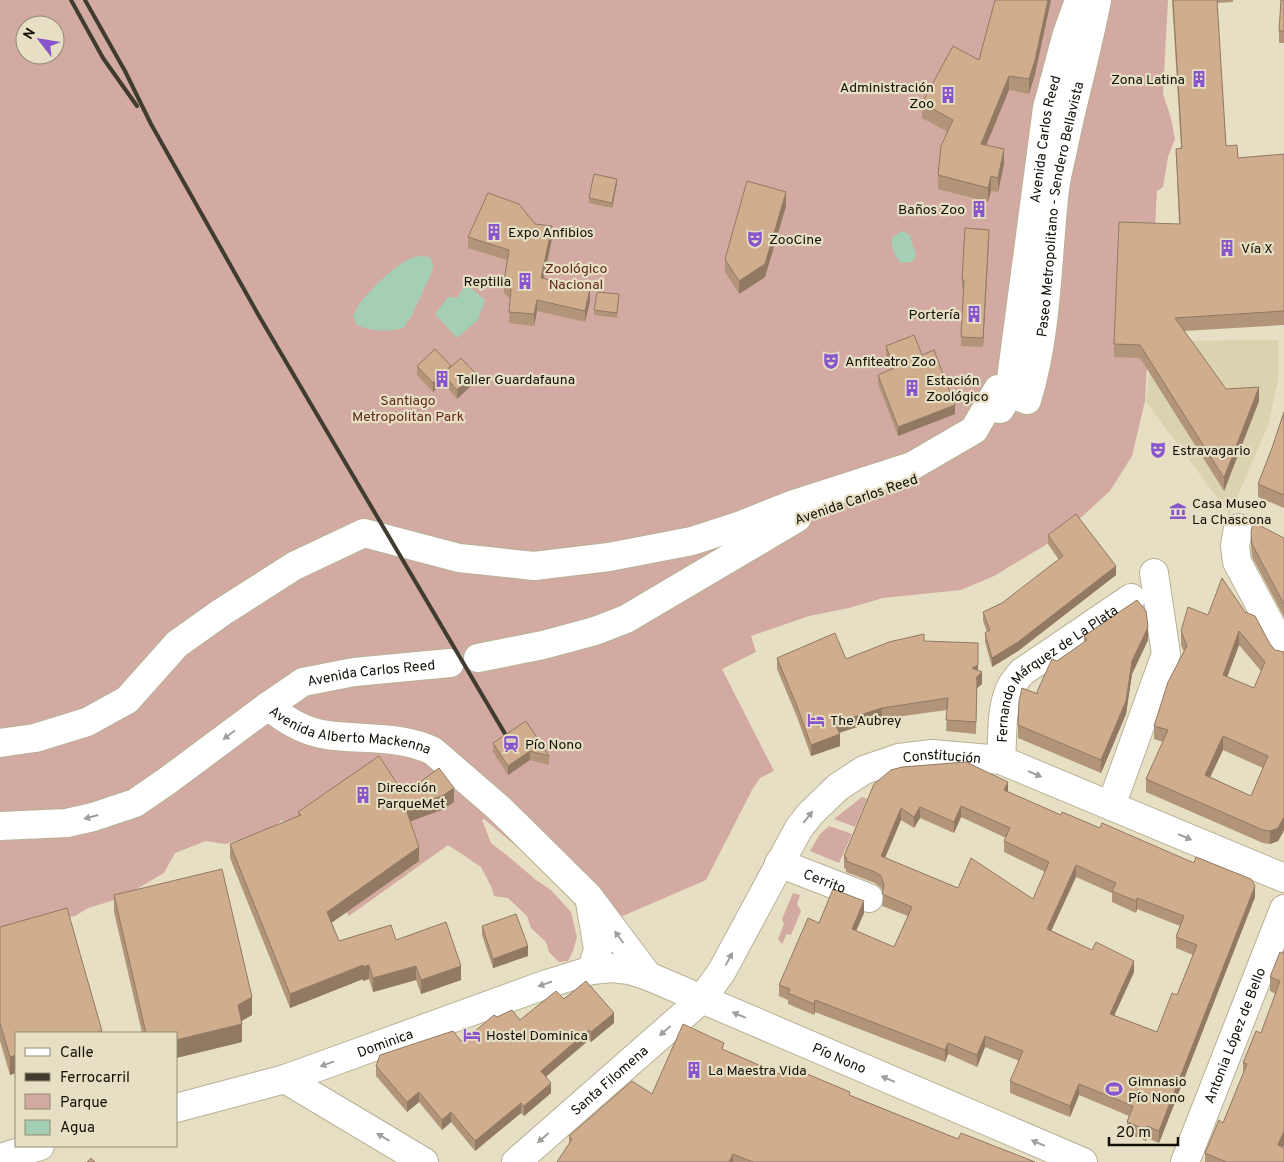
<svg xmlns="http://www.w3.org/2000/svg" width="1284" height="1162" font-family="Overpass,sans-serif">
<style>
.built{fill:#dbd2b0}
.green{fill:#d2aaa1;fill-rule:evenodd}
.water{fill:#a4cfb4}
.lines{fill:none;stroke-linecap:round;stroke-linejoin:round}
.minor-casing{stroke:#b8b197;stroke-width:30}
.major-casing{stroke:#b8b197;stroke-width:30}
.minor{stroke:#fff;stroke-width:28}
.major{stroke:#fff;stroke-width:28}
.rail{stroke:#403c2f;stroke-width:4}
.wall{fill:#b29579;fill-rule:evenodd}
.shaded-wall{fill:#917963}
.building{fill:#cfad8d;stroke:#917963;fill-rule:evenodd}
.oneway{fill:#a09f9b}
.labels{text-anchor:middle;stroke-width:4.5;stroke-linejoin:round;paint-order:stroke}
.poi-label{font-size:14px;fill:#120f06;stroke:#e6dfc3;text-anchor:start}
.street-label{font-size:14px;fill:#120f06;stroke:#e6dfc3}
.park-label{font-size:14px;fill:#62271b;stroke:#e6dfc3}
</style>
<rect width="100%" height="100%" fill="#e6dfc3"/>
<!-- built -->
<path class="built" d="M1279,340l-1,41 -10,45 -39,90 -13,-20 -70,-94 6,-56 6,-5z"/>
<!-- green -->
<path class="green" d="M0,0h1168l-5,94 8,24 4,21 -7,18 -5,30 -6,4 -12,210 -13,55 -22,35 -34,31 -29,22 -53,32 -33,14 -78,8 -34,10 -40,8 -58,20 5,16 -34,17 52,102 -14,7 -8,12 -46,90 -88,38 -37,-17 -97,-82 -2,1 9,23 18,14 27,23 15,10 20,22 6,25 -4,14 -5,10 -9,1 -10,-10 -3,-10 -15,-14 -4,-12 -19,-18 -14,-2 -3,-10 -10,-19 -33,-22 -99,71 -67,-96 -12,10 -45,14 -19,-3 -31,12 -11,20 -43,25 -33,10 -13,8 -75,15zM25,25h30v30h-30z
M862,797l5,2 -12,28 -21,-8z
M829,826l23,8 -13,29 -29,-12 10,-17z
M793,893l7,2 -3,9 4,7 -10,24 -4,-1 -5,10 -4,-5 6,-15 -2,-5z"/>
<!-- water -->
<path class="water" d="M902,231l8,4 6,21 -4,6 -12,1 -6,-10 -3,-13 3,-4z
M419,256l11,1 3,8 -1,7 -21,45 -8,11c-16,4 -31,4 -46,-3l-4,-9c3,-5 4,-10 8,-14 12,-15 40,-44 58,-46z
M466,284l19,16 -7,20 -21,18 -22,-24 13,-17 9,1z"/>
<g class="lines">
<!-- minor casing -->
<g class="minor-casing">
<g id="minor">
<path id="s1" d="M1000,409l9,-15 38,-286 19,-71 13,-37"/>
<path d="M1238,528l-3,18 2,16 47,88"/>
<path d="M478,658l65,-13 52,-14 31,-12 171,-101"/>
<path id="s2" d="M268,706c17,14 36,26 59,29 34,5 74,0 106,16l67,58 88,87 60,80"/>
<path id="s3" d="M0,743l35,-5 52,-16 40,-22 50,-56 45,-32 72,-46 70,-33 95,25 75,8 75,-9 83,-16 49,-16 53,-21 118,-38 62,-36 24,-41 29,11c21,-68 20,-141 28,-211 2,-15 6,-30 9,-44 10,-49 24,-97 33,-145"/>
<path id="s4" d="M1001,760c2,-23 -1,-54 11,-75 3,-5 7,-9 10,-13l109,-74"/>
<path d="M1111,806l55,-152 -12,-81"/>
<path id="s5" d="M0,826l67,-3 26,-6 42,-14 32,-22 101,-75 35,-24 51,-10 96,-9"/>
<path id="s6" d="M779,863l90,35"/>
<path d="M590,902l8,47 -6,21"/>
<path d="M285,1079l139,83"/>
<path id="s7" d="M516,1162l186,-163 20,-28 77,-143 11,-14 28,-27 26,-17 35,-12 33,-4 69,6 283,118"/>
<path id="s8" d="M1185,1162l99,-253"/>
</g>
</g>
<!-- major casing -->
<g class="major-casing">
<g id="major">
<path id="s9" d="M176,1108l109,-29 262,-95 45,-14 20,-2 17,2 19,6 435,186"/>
<path d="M0,1158l40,-12"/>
</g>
</g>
<!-- minor -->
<use href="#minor" class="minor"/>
<!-- major -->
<use href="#major" class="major"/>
<!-- rail -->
<path class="rail" d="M71,0l32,58 34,48
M85,0l40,71 26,53 108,192 252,428"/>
</g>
<!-- wall -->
<path class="wall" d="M995,0h56l-16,74 -6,20 -20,-4 -23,55 18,19 -6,28 -7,-1 -3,11 -50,-13v-14l10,-43 -26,-14v-15l57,-43z
M1172,0h61v2l-16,1 9,143 12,12 46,-4v171l-100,6 42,58 33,12 -35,90 -84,-133 -26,-1v-13l65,-120 -3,-75 5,-1z
M1284,0v43h-5v-12z
M617,183l-5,25 -23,-5v-5z
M786,206l-21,71 -26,17 -14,-22v-13z
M535,224l17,14 -8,41 46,22 -5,21 -48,-11 -3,15 -25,-3 1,-24 -6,-6v-12l3,-21 -39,-12v-11z
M989,238l-6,109 -22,-1 3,-58h-2v-8z
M619,299l-2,19 -23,-3v-5z
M886,346l36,9 33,59 -57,22 -20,-52v-9l13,-6 -5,-14z
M417,366h34l24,16 -18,17 -14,-16 -10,9 -16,-17z
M1284,412v96l-26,-11v-13l14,-36z
M1251,533l33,5v79l-32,-60 -1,-11z
M1048,535l68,40 -98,76 -26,16 -7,-25v-9l2,-1 -4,-11v-9l19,-9 57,-43 -11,-16z
M1245,612l30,38 9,2v178l-6,11 -8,3 -7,-1 -117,-51v-13l17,-37 -9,-3v-13l30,-74 -3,-7v-14l27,-16zM1239,645l22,26 -7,17 -27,-11zM1223,750l40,18 -12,28 -41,-19z
M1084,636l64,4 -16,34 -6,40 -25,59 -83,-35v-13l39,-64 27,-19z
M924,641l54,29 4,14 -5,4 -1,46 -30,-3 1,-21 -65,9 -43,14 1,13 -29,10 -14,-39 -20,-48v-11l69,1z
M526,721l23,35v9l-19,-5 -22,15 -15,-23v-9z
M874,784l134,8 53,23 194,82 -96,246 -12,-5 -1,3 -19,-8v-11l2,-6 -50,-21 -9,22 -60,-24v-12l9,-20 -34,-14 -8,20 -29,-13 -3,8 -130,-50 -1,3 -26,-11v-4l-9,-4v-11l40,-62 45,-10 -8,18 38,16 14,-31 -26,-10 1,-14 -2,-4 -6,-5 -29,-11v-3l-2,-1v-12zM961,817l45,21 -2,3v11l41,20 -12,27 -75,-11 -73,-30 16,-38 13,8 6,-10 34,15zM1076,877l36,16v9l24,11 1,-4 43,17 -4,11v11l17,7 -16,40 -20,37 -43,-17 20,-43 -83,-42z
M404,794l50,8 -10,7 -34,12 9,40 -88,62 8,18 57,-1 65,40 -40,14 -5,-14 -43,12 -4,-13 -6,2v-2l-73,29 -60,-150v-14l68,-28v-4z
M114,895l138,120 -11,6 1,21 -66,16v-25h-34l-28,-121z
M482,926l46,30 -35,12 -11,-33z
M0,927l102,106 -92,42 -10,-34z
M1284,951v194l-1,2 1,15h-79v-9l18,-30 20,-49v-11l18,-30 15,-39 -6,-3v-14z
M564,999l50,24 -23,19 -2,-2 -43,36 5,17 -27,23 -3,-3 -46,38 -24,-29 -9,8 -23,-28 -12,10 -31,-36v-10l86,-24 35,-25 23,3z
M724,1050l58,25 68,20 108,44 77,23h-478l12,-18v-8l83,-42z"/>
<!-- shaded-wall -->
<path class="shaded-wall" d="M1048,0h3l-16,74 -6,20v-15z
M1009,76v14l-28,68v-14z
M1004,149v15l-6,28v-14z
M991,176v15l-3,11v-14z
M617,179v4l-5,25v-5z
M786,192v14l-21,71 -26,17v-13z
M552,226v12l-11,52v-12z
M989,230v8l-6,109v-9z
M590,289v12l-5,21v-11z
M537,300v11l-3,15v-12z
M451,366l-8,8v9l-10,9v-9z
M475,373v9l-18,17v-9z
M1259,387v14l-35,90v-13z
M955,405v9l-57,22v-9z
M1116,566v9l-98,76 -26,16v-9z
M1148,627v13l-16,34 -6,40 -25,59v-13l31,-99z
M1239,631v14l-16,43v-13z
M978,654v22l-6,-8z
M982,672v12l-5,4 -1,46 1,-46 -1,-10z
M882,708v11l-47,15v-11z
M840,734v12l-29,10v-11z
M1223,736v14l-18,38v-13z
M530,751v9l-22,15v-9z
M1008,782v12l-4,-4z
M454,788v14l-10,7 -38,14v-14z
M961,806v11l-7,16v-11z
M920,807v11l-6,10v-11z
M901,808v12l-20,47v-11z
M1284,817v13l-3,6 -3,5 -8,3v-13z
M419,847v14l-92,65v-14z
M1076,865v12l-29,63v-11z
M1255,886v11l-96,246v-12z
M1137,898v11l-1,4v-12z
M864,901v12l-12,27v-11z
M528,946v10l-35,12v-9z
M1134,961v11l-24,53v-11z
M363,965v14l-73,29v-14z
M369,965v14l-6,2v-14z
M416,966v14l-43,12v-14z
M461,966v14l-40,14v-14z
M252,997v18l-14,8v-18z
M815,1000v12l-1,3v-11z
M614,1013v10l-23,19v-10z
M242,1024v18l-66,16v-18z
M589,1030v10l-48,41v-10z
M985,1036v11l-8,20v-12z
M948,1043v11l-3,8v-12z
M16,1055v18l-6,2v-18z
M551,1083v10l-27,23v-10z
M1079,1084v11l-9,22v-11z
M419,1092v10l-12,10v-10z
M521,1103v10l-46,38v-10z
M451,1112v10l-9,8v-10z
M1147,1126v12l-1,3v-11z
M1284,1131v14l-6,14v-14z
M733,1154v8h-4z"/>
<!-- building -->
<path class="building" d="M995,0h53l-13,60 -6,19 -20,-3 -28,68 23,5 -6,29 -7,-2 -3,12 -50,-13 3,-29 12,-26 -31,-17 31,-57 26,14z
M1173,0h44l9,146 11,-1 1,13 46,-4v157l-109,7 51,71 33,-2 -35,91 -84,-133 -26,-1 5,-122 61,2 -4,-75 6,-1z
M1281,0h3v31h-5z
M594,174l23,5 -5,24 -23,-5z
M747,181l39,11 -21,72 -26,17 -14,-22z
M488,193l31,11 16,20 17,2 -11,52 49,11 -5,22 -48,-11 -3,14 -25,-2 2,-23 -7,-8 5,-31 -41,-13z
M965,228l24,2 -6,108 -22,-1 3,-57h-2z
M597,292l22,2 -2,19 -23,-3z
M914,335l8,20 12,-5 21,55 -57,22 -20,-52 16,-7 -8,-22z
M435,349l16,17 -18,17 -16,-17z
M461,358l14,15 -18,17 -14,-16z
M1284,412v83l-26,-11 14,-36z
M1076,514l40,52 -98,76 -26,16 -7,-25 5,-3 -7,-18 19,-9 61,-47 -15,-21z
M1253,522l31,16v66l-32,-60 -1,-11z
M1222,578l23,34 10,4 15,28 5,6 9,2v165l-6,11 -8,3 -7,-1 -117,-51 22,-49 -14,-4 14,-44 19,-36 -6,-15 7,-24 20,8zM1239,631l26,31 -11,26 -31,-13zM1223,736l45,20 -17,40 -46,-21z
M1137,600l9,11 2,16 -16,34 -6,40 -25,59 -83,-35 1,-24 3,-13 16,6 -1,-2 15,-33 5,2 30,-21 -3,-4z
M835,633l11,26 43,-17 35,-8v7l54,2v22l-6,3 10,4 -6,6 1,2 -1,42 -30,-2 2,-22 -66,10 -47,15 5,11 -29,11 -14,-39 -20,-48z
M526,721l23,35 -19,-5 -22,15 -15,-23z
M379,756l25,38 35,-26 15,20 -10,7 -38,14 13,38 -92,65 12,29 52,-16 5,15 50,-18 15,44 -40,14 -5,-14 -43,12 -4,-13 -6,2v-2l-73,29 -60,-150 71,-29 -3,-3z
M966,762l42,20 -4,8 57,25 1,-3 38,16 2,-5 92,40 2,-6 55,22 4,7 -96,245 -12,-5 -1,4 -19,-8 6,-16 -54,-22 -9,22 -60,-25 13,-30 -38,-15 -8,19 -29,-12 -3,7 -130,-50 -1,4 -26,-11 2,-4 -11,-4 29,-67 11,5 14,-34 31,12 -12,28 42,18 18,-40 -30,-13 2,-9 -3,-9 -6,-4 -29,-11 1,-3 -3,-2 30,-72 17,-14 11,-3zM961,806l49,22 -6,13 45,21 -16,37 -62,-41 -13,30 -77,-32 20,-48 13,9 6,-10 34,15zM1076,865l40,18 -4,8 24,10 1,-3 47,18 -8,21 21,8 -20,50 -5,-2 -15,39 -47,-18 24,-53 -38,-19 -4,8 -45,-21z
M222,869l30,128 -14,8 4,19 -66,16v-7h-30l-32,-138z
M67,908l35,123 -8,2h-78v22l-6,2 -10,-34v-96z
M516,914l12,32 -35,13 -11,-33z
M1284,951v180l-6,14 6,3v14h-58l-21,-9 14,-33 4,3 24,-59 -4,-1 13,-32 5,2 19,-52 -10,-4 10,-25 3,2z
M586,981l28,32 -23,19 -2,-2 -48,41 10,12 -27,23 -3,-3 -46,38 -24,-29 -9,8 -23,-28 -12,10 -31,-36 4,-11 73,-24 9,11 32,-27 3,2 15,-7 8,10 36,-29 8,8z
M683,1024l41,19 -2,6 60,26 4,-10 64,27 -1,3 109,44 3,-6 74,29h-282l-20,-8 -4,8h-172l15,-23 -3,-3 63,-55 20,13z
M91,1158l4,4h-8z"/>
<!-- one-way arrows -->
<defs><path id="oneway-solid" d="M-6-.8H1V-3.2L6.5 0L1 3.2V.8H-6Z" transform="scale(1.25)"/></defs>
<g class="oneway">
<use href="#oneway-solid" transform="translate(229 735) rotate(143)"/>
<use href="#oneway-solid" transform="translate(1035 774) rotate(23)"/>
<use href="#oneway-solid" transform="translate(91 817) rotate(165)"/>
<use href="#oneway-solid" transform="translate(808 817) rotate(-52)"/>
<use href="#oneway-solid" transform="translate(1185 837) rotate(23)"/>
<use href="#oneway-solid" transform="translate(619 937) rotate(-127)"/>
<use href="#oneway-solid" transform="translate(729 959) rotate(-62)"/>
<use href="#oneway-solid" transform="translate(545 984) rotate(161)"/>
<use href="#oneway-solid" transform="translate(739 1015) rotate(-157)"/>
<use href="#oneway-solid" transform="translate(665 1031) rotate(139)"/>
<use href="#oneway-solid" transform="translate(327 1064) rotate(160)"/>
<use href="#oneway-solid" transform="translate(888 1079) rotate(-157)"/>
<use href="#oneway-solid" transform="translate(383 1137) rotate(-149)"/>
<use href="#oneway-solid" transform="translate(543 1138) rotate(139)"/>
<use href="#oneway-solid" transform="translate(1038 1143) rotate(-157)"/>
</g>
<!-- icons -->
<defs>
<g id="building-bare" transform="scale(1.35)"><path d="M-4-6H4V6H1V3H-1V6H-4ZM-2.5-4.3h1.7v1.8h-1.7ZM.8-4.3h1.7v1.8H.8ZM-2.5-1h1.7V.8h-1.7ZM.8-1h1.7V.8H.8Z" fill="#8855cd" stroke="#e6dfc3" stroke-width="2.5" paint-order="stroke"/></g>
<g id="theatre-bare" transform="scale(1.35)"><path d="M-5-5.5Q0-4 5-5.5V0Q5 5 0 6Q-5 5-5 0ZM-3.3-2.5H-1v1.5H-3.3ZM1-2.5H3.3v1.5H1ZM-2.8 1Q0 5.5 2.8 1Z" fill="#8855cd" stroke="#e6dfc3" stroke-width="2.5" paint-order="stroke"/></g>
<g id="museum-bare" transform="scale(1.35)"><path d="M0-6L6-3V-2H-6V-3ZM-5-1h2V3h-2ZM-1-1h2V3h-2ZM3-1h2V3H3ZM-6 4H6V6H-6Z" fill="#8855cd" stroke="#e6dfc3" stroke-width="2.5" paint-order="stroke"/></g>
<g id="hotel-bare" transform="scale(1.35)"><path d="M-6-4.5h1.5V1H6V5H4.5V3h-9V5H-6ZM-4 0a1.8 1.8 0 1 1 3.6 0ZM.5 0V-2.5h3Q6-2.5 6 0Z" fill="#8855cd" stroke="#e6dfc3" stroke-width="2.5" paint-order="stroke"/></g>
<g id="station-bare" transform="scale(1.35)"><path d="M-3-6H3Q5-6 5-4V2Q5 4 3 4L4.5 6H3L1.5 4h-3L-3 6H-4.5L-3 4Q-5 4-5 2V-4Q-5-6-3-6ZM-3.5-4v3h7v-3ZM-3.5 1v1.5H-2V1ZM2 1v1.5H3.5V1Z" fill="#8855cd" stroke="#e6dfc3" stroke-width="2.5" paint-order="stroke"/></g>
<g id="stadium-bare" transform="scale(1.35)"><path d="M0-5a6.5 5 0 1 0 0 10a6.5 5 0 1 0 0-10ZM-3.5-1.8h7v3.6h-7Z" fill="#8855cd" stroke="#e6dfc3" stroke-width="2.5" paint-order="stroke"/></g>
</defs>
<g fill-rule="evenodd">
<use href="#building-bare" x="1199" y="79"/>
<use href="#building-bare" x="948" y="95"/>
<use href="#building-bare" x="979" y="209"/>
<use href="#building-bare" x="494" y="232"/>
<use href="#theatre-bare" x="755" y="239"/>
<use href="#building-bare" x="1227" y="248"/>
<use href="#building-bare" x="525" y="281"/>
<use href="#building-bare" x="974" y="314"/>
<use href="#theatre-bare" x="831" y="361"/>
<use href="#building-bare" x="442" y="379"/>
<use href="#building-bare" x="912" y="388"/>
<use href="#theatre-bare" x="1158" y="450"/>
<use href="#museum-bare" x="1178" y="511"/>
<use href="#hotel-bare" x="816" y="720"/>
<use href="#station-bare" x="511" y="744"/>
<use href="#building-bare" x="363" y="795"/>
<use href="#hotel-bare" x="472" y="1035"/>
<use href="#building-bare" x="694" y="1070"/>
<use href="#stadium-bare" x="1114" y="1089"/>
</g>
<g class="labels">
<!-- poi labels -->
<g class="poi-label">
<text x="1185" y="84" text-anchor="end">Zona Latina</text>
<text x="934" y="92" text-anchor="end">Administración<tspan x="934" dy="16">Zoo</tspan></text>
<text x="965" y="214" text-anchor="end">Baños Zoo</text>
<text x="508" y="237">Expo Anfibios</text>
<text x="769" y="244">ZooCine</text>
<text x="1241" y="253">Vía X</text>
<text x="511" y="286" text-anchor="end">Reptilia</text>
<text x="960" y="319" text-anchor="end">Portería</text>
<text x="845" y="366">Anfiteatro Zoo</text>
<text x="456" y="384">Taller Guardafauna</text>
<text x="926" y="385">Estación<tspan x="926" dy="16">Zoológico</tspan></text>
<text x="1172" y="455">Estravagario</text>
<text x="1192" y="508">Casa Museo<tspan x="1192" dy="16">La Chascona</tspan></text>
<text x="830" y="725">The Aubrey</text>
<text x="525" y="749">Pío Nono</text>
<text x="377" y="792">Dirección<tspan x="377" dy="16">ParqueMet</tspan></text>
<text x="486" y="1040">Hostel Dominica</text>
<text x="708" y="1075">La Maestra Vida</text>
<text x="1128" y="1086">Gimnasio<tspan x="1128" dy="16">Pío Nono</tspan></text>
</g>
<!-- street labels -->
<g class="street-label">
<text dy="5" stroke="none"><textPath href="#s1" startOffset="275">Avenida Carlos Reed</textPath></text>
<text dy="5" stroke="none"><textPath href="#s3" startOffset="1339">Paseo Metropolitano - Sendero Bellavista</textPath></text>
<text transform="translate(856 499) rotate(-19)" y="5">Avenida Carlos Reed</text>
<text dy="5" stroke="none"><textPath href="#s5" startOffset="414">Avenida Carlos Reed</textPath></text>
<text dy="5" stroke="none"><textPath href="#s4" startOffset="112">Fernando Márquez de La Plata</textPath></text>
<text dy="5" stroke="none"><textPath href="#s2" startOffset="88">Avenida Alberto Mackenna</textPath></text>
<text dy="5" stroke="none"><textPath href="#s7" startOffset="612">Constitución</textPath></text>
<text dy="5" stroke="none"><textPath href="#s6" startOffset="49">Cerrito</textPath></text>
<text dy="5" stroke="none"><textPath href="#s8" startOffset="136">Antonia López de Bello</textPath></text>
<text dy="5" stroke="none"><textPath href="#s9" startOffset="219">Dominica</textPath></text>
<text dy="5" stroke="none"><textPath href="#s9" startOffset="704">Pío Nono</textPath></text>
<text dy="5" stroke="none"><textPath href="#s7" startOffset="124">Santa Filomena</textPath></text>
</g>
<!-- park labels -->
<g class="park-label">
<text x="576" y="273">Zoológico<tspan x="576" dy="16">Nacional</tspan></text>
<text x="408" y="405">Santiago<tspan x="408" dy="16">Metropolitan Park</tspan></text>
</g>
</g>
<!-- legend -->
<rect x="15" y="1032" width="162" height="115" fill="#e6dfc3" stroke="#918c77"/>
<rect x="25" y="1048" width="25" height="8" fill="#ffffff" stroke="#918c77"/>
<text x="60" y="1057" font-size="15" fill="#120f06">Calle</text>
<rect x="25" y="1073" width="25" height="8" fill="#403c2f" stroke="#918c77"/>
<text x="60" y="1082" font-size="15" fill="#120f06">Ferrocarril</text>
<rect x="25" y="1094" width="25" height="15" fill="#d2aaa1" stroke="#918c77"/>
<text x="60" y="1107" font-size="15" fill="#120f06">Parque</text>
<rect x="25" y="1120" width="25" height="15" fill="#a4cfb4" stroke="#918c77"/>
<text x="60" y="1132" font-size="15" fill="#120f06">Agua</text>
<!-- north arrow -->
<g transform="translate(40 40) rotate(301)"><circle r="24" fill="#e6dfc3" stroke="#918c77"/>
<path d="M0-4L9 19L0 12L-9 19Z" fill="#8855cd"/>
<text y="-8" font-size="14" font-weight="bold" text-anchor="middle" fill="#120f06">N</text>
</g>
<!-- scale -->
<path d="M1109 1137v8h69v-8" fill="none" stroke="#120f06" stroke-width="2.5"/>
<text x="1116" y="1137" font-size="15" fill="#120f06" stroke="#e6dfc3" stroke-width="4" paint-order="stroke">20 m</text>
</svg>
